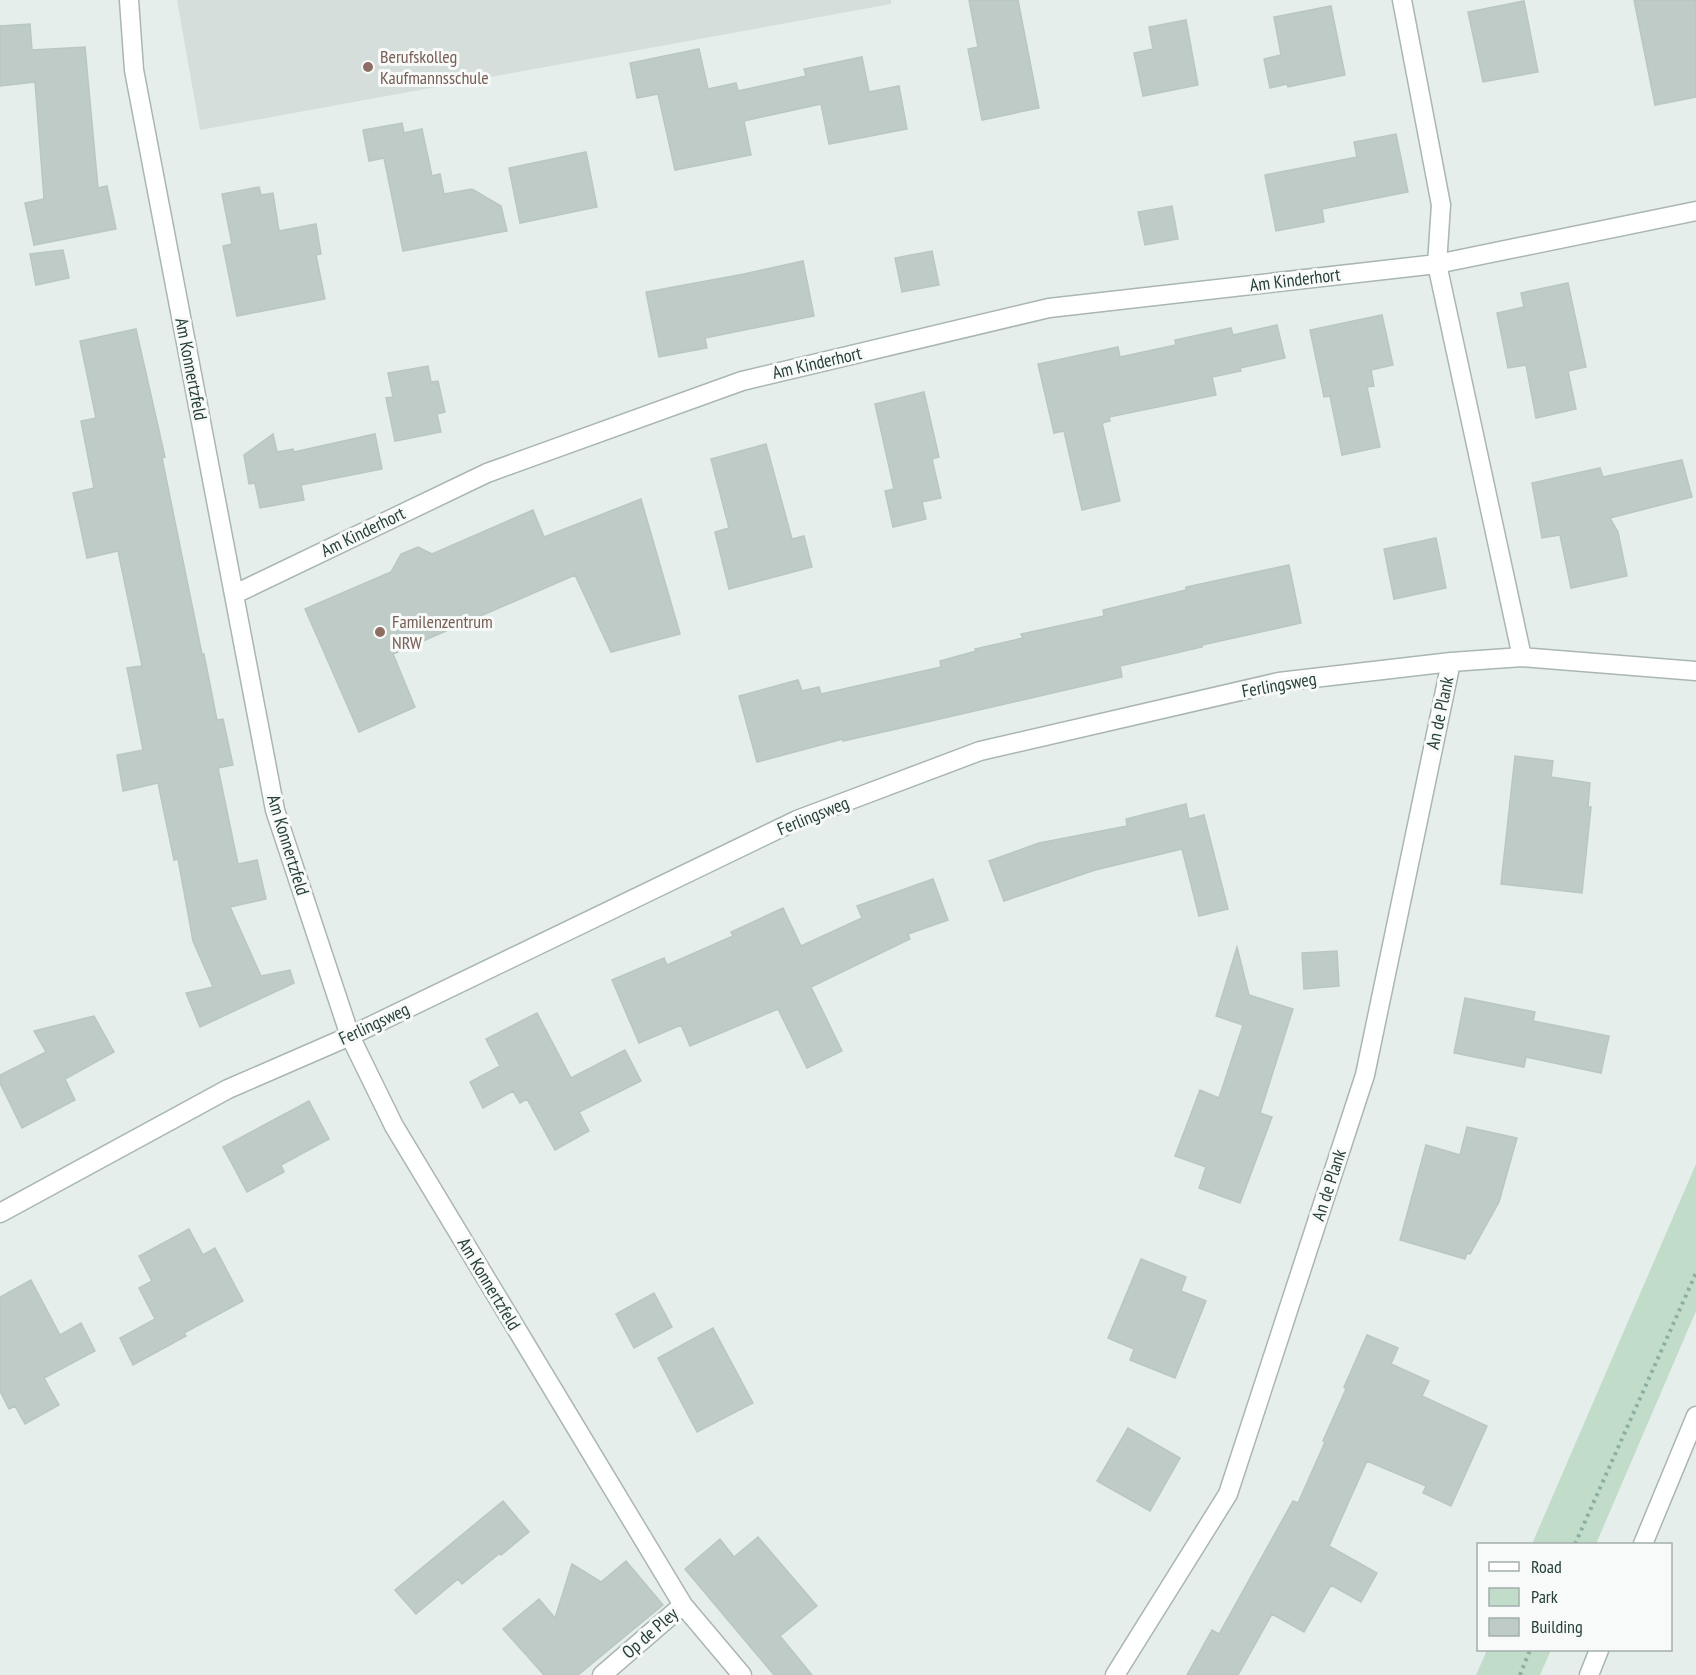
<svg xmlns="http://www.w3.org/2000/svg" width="1696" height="1675" font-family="'PT Sans Narrow',sans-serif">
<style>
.built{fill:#d5deda}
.green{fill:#c1ddc9}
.building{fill:#bfcbc7;stroke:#b9c7c1;stroke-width:1.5}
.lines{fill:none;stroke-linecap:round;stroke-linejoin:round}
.minor-casing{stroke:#a9b6b2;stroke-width:21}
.path{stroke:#8aafa3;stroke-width:4;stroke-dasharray:3 4.5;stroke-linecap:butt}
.minor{stroke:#fff;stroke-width:18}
.education-dot{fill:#8d6e63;stroke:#f7faf9;stroke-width:2}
.labels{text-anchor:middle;stroke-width:6;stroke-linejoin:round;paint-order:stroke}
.education-label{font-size:18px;fill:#785e54;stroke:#f7faf9;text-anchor:start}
.street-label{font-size:18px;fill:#263f38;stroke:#f7faf9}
</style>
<rect width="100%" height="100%" fill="#e6eeeb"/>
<!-- built -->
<path class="built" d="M177,0h714v4l-691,126z"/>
<!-- green -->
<path class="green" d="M1696,1164v147l-100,233h-64z
M1487,1650h64l-11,25h-64z"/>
<!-- building -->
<path class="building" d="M969,0h49l21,108 -57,12 -14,-71 10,-2z
M1634,0h62v97l-41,8z
M1524,1l14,71 -55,10 -15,-70z
M1331,6l14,69 -57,12 -1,-3 -17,4 -6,-29 17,-4 -7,-38z
M1186,20l12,65 -55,11 -9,-43 19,-4 -4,-22z
M30,24l2,26 53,-3 13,141 9,-2 9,43 -82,16 -9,-42 19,-4 -9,-117 -35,4v-60z
M699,49l9,40 28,-6 2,8 68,-15 -2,-7 58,-12 7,35 30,-6 8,43 -78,15 -8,-40 -77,17 7,34 -76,15 -17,-76 -21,4 -7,-35z
M402,123l2,10 18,-4 10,47 8,-2 4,20 28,-5 29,17 6,25 -104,20 -19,-93 -15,3 -6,-31z
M1396,134l12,58 -86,17 2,13 -48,9 -11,-56 92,-18 -3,-15z
M586,152l11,55 -77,16 -11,-55z
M259,187l2,8 12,-2 6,38 37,-7 5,30 -5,1 9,44 -88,17 -14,-70 9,-2 -10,-50z
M1172,206l6,33 -33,6 -7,-33z
M63,250l6,28 -33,7 -6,-31z
M932,251l7,34 -37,7 -7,-34z
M803,261l11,55 -109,22 2,10 -48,9 -13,-65 98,-18z
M1568,283l18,84 -18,4 8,38 -40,9 -10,-53 -18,3 -11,-55 27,-6 -3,-14z
M1382,315l11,50 -22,5 3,16 -7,1 13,60 -38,8 -12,-59 -6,1 -14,-67z
M1277,325l8,33 -45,10 1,3 -29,6 4,18 -107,22 1,4 -8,2 18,78 -38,9 -18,-79 -10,2 -16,-69 80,-17 2,10 56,-12 -1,-5 56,-12 2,7z
M136,329l29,128 -3,1 40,196h2l13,66 6,-1 10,46 -15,3 20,96 19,-4 9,39 -36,8 31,69 29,-6 4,13 -94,44 -14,-34 27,-6 -20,-46 -15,-82 -4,1 -16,-77 -35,8 -6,-36 26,-5 -16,-82 15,-2 -24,-115 -31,7 -14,-65 21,-5 -13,-67 15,-3 -16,-77z
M428,366l3,16 7,-1 7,31 -8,2 4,18 -46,9 -9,-43 7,-1 -5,-24z
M924,392l15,65 -7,2 9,39 -19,4 4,17 -33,8 -8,-36 9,-2 -19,-85z
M273,434l4,18 16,-3 1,3 81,-18 7,35 -81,16 3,15 -44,8 -5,-25 -6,1 -5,-29z
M766,444l26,95 12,-3 8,31 -83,22 -14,-57 14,-4 -18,-69z
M1682,460l10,37 -82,21 8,14 9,44 -56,12 -11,-53 -18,3 -10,-55 68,-15 3,9z
M641,499l39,135 -69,18 -36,-77 -182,79 22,53 -56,25 -54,-123 86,-37 10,-18 17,-7 14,7 101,-44 11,27z
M1436,538l10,50 -52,11 -10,-50z
M1289,565l12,58 -99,22v2l-82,19 2,11 -230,53 -49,11v-2l-86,23 -18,-66 59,-16 4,11 17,-4 2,7 120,-27 -1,-6 36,-10 -1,-2 48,-11 -2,-4 83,-18 -1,-6 83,-20v-3z
M1515,756l38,5 -2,16 39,6 -2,24h3l-9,86 -81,-9z
M1186,804l3,15 15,-4 24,94 -29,7 -17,-67 -87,21 -91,31 -15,-40 50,-18 88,-17 -1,-7z
M933,879l15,41 -40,14 2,5 -99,48 31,64 -35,17 -29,-59 -88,37 -9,-21 -42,18 -27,-63 52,-22 3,7 66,-29 -2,-4 52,-24 18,38 61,-28 -5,-12z
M1237,947l12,48 44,14 -33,104 12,4 -32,86 -41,-15 7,-21 -31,-11 25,-66 19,8 24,-73 -27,-9z
M1337,951l2,35 -35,3 -2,-36z
M1465,998l70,14 -2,9 76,15 -8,37 -75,-16 -2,10 -70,-14z
M537,1013l34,65 54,-28 16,31 -62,31 10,19 -34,19 -28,-51 -7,4 -7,-12 -30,17 -13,-26 30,-16 -14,-27z
M94,1016l20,36 -49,27 10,21 -53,28 -22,-45v-8l46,-23 -12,-21z
M309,1101l20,38 -48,26 3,7 -37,20 -24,-45z
M1467,1127l50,11 -18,64 -29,52 -3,-1 -2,6 -65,-19 26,-95 34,10z
M189,1229l14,26 12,-7 28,53 -59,32 2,3 -53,29 -13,-27 35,-19 -16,-31 13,-7 -13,-25z
M1141,1259l45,18 -5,14 25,10 -31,77 -45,-18 4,-11 -26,-11z
M31,1280l29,55 21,-12 14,28 -51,27 15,27 -34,19 -10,-18 -6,3 -9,-18v-94z
M654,1293l18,34 -38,21 -18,-34z
M713,1328l40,75 -56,29 -39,-74z
M1367,1335l31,13 -7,16 38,17 -7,15 65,30 -36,80 -28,-13 3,-7 -59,-25 -38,85 48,27 -16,29 -30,-17 -27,47 -32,-18 -34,61h-51l25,-45 7,4 74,-133 5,2 27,-61 -2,-1 23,-52 -2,-2z
M1128,1428l52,30 -30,53 -53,-30z
M503,1501l26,31 -28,23 -1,-2 -38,31 -4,-5 -42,35 -21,-24z
M758,1537l59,69 -37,30 32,39h-38l-89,-106 35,-30 14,18z
M626,1561l37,44 -85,70h-34l-41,-46 36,-30 16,19 17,-54 29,18z"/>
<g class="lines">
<!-- minor casing -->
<g class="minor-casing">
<path id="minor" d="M129,0l5,70 141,740 75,226 44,90 289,479
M1402,0l39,205 -4,59 85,393
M235,594l252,-121 255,-92 307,-73 388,-44 259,-53
M0,1213l228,-124 122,-53 447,-216 183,-69 299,-69 172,-20 71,-5 174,14
M1643,1544l53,-128
M602,1675l81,-70 59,70
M1115,1675l113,-181 137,-419 86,-413
M1589,1675l10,-25"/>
</g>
<!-- path -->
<path class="path" d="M1575,1544l121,-271
M1520,1675l10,-25"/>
<!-- minor -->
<use href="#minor" class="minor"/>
</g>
<!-- markers -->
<g class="education-dot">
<circle cx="368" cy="67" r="6"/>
<circle cx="380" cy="632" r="6"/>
</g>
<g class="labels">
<!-- education labels -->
<g class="education-label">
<text x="380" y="63">Berufskolleg<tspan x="380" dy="21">Kaufmannsschule</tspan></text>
<text x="392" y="628">Familenzentrum<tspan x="392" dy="21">NRW</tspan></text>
</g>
<!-- street labels -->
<g class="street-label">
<text transform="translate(1295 280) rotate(-7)" y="6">Am Kinderhort</text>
<text transform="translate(817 363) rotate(-13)" y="6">Am Kinderhort</text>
<text transform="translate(191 369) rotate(79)" y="6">Am Konnertzfeld</text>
<text transform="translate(363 532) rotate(-26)" y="6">Am Kinderhort</text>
<text transform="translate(1279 685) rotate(-10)" y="6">Ferlingsweg</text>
<text transform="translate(1440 713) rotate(-78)" y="6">An de Plank</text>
<text transform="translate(813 816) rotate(-22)" y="6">Ferlingsweg</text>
<text transform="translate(288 845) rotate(73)" y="6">Am Konnertzfeld</text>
<text transform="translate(374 1024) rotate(-25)" y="6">Ferlingsweg</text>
<text transform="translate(1329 1185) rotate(-72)" y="6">An de Plank</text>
<text transform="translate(489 1284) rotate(59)" y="6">Am Konnertzfeld</text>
<text transform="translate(650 1633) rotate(-41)" y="6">Op de Pley</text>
</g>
</g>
<!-- legend -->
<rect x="1477" y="1543" width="195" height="108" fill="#f7faf9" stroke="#a3afac" stroke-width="1.5"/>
<rect x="1489" y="1562" width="30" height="9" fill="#ffffff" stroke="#a3afac" stroke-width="1.5"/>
<text x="1531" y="1573" font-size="18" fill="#263f38">Road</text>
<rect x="1489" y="1588" width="30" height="18" fill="#c1ddc9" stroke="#a3afac" stroke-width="1.5"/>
<text x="1531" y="1603" font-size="18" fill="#263f38">Park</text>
<rect x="1489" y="1618" width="30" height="18" fill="#bfcbc7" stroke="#a3afac" stroke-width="1.5"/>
<text x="1531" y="1633" font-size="18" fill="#263f38">Building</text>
</svg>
